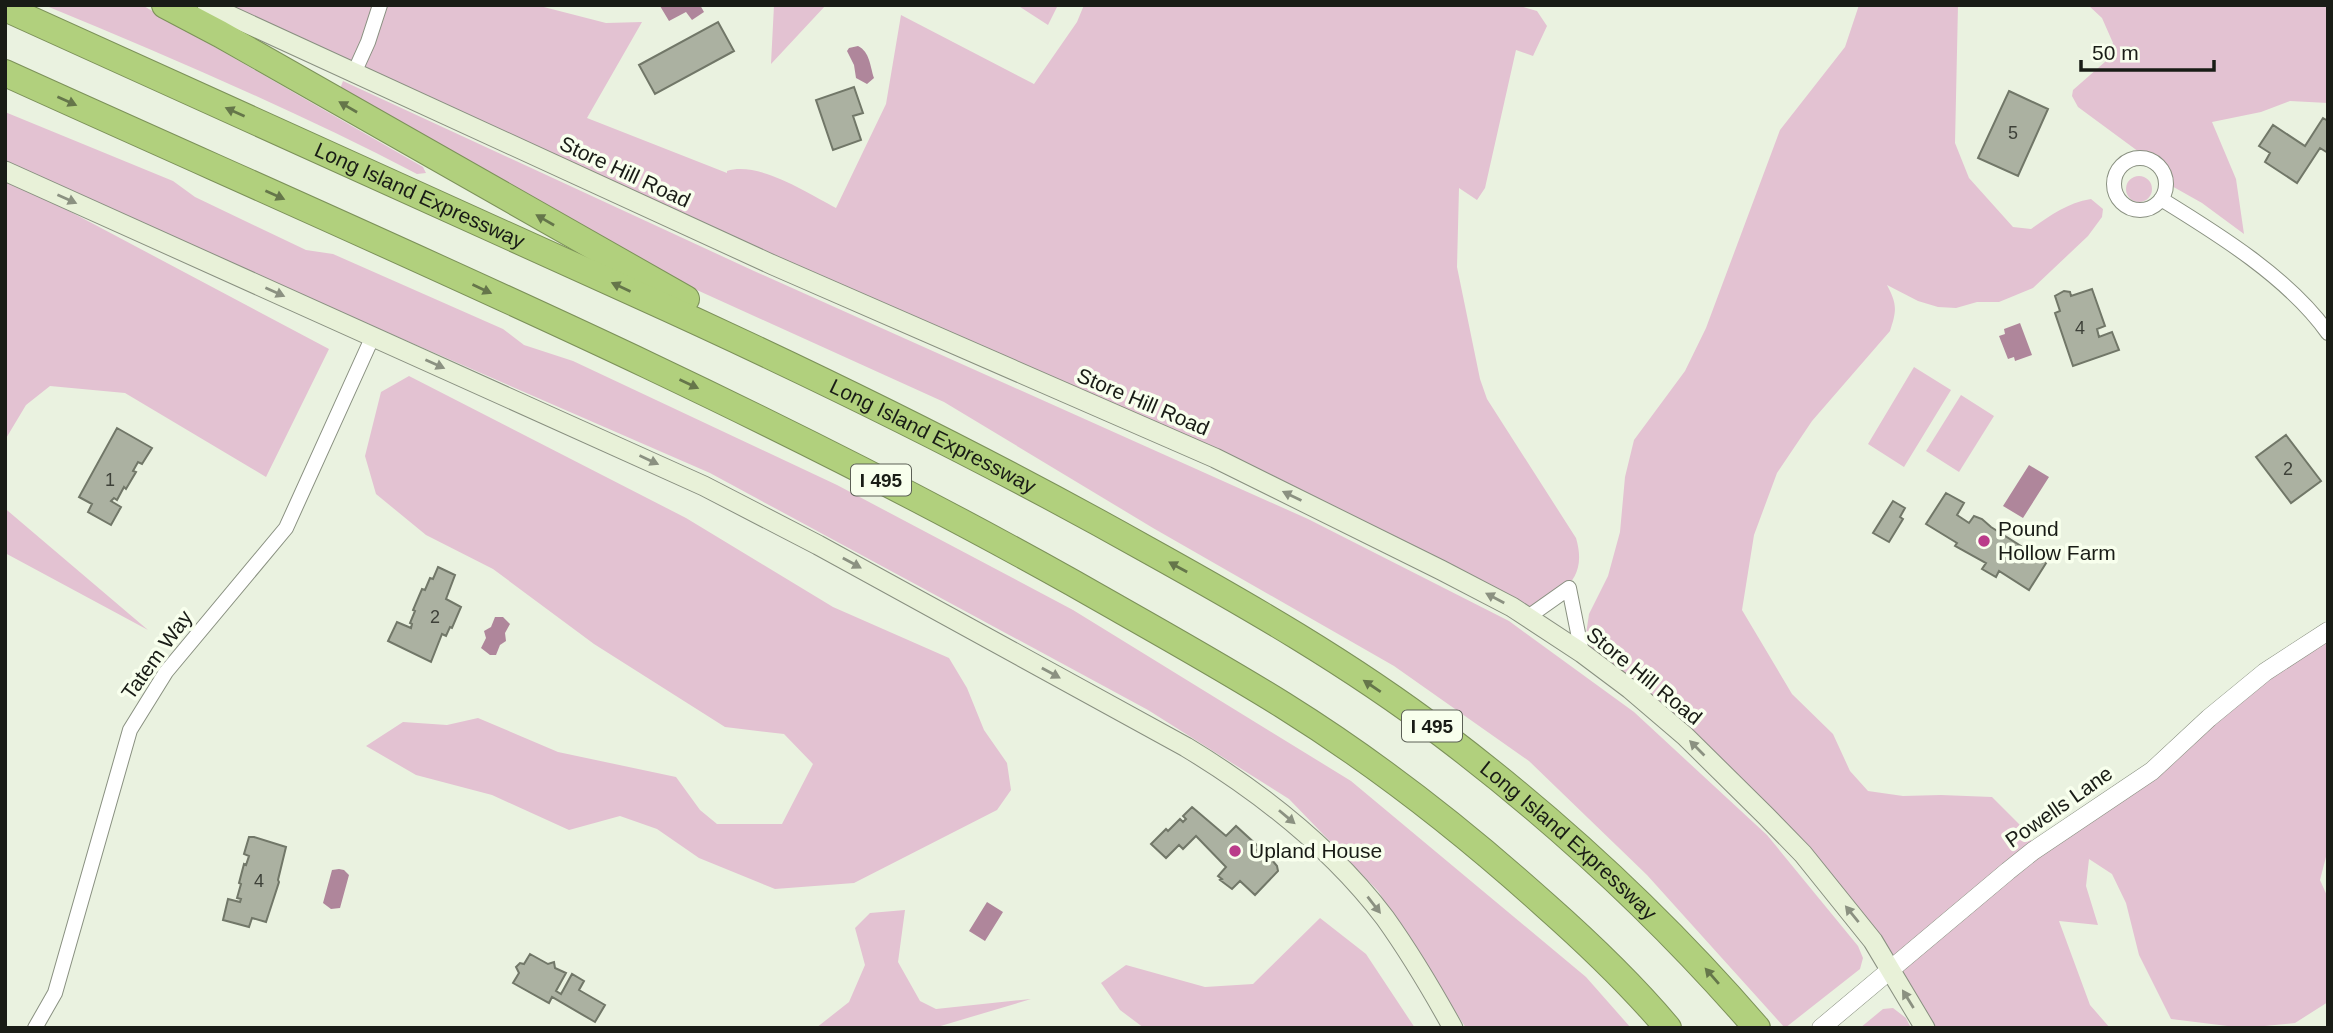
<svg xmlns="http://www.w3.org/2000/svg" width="2333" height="1033" font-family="Arial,sans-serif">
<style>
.green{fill:#e3c2d2}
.water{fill:#af869b}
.building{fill:#abb1a1;stroke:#717768;stroke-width:2}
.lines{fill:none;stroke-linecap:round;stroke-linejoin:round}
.minor-casing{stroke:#899080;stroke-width:16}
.tertiary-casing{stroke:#899080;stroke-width:19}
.secondary-casing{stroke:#899080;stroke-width:21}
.motorway-casing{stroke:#7c9159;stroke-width:28}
.minor{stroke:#fff;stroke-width:14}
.tertiary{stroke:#fff;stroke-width:18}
.secondary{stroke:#e8f1d8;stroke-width:19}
.motorway{stroke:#b1d07d;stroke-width:26}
.oneway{fill:#65764a}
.oneway2{fill:#8b9181}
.poi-dot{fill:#ba3c8a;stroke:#f8ffed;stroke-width:2.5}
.labels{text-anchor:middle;stroke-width:7;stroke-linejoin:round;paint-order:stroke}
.number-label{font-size:18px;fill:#3e4139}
.shield{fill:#f8ffed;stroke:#5c6056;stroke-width:2}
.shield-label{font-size:19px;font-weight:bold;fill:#191c16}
.street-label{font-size:21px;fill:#191c16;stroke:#f8ffed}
.poi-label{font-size:21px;fill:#191c16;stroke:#f8ffed;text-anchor:start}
</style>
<rect width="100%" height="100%" fill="#eaf2e0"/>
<!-- green -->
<path class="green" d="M44,5h98l281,162 3,6 -9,1c-121,-63 -247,-117 -373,-169z
M207,5h329l70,18 36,-1 -55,96 140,55v-2c32,-10 80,22 109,37l50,-104 15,-89 133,69 43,-62 7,-17h432l21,6 10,15 -14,30 -17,-6 -31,138 -8,12 -18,-12 -2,79 23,112 7,20 89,139c13,44 -17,55 -48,79l-87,-47z
M774,5h52l-55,59z
M1017,5h41l-10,20z
M1859,5h99l-3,138 14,35 44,49 18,2c20,-14 36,-26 60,-30l12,10 -1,8 -14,19 -55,52 -34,14h-22l-21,6 -18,-1 -20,-6 -31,-16c10,19 10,25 3,46l-78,90 -35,52 -23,62 -12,75 50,84 41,40 17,37 18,20 35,5 38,-1 51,2 27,27 18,25 291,-221v221l-8,31 8,18v104l-33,21 -51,5 -73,-9 -32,-64 -13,-52 -14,-29 -23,-15 -3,27 12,39 -39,-4 31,84 20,23h-185l-95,-142 -246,-238 5,-34 19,-38 12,-44 5,-55 9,-37 51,-69 21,-43 74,-198 65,-83z
M2088,5h240v98l-38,-2 -29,11 -49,10 24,57 8,55 -42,-31 -32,-18 -16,-22 -76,-56 -6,-11 1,-6 33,-29 7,-18 -11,-25z
M343,81l411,190 554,248 201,102 125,91 133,123 91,111 5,12 -3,11 -75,59 -138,-153 -118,-114 -135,-95 -241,-138 -209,-126 -267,-121 -337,-192z
M5,112l168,69 22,16 111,53 27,4 170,75 21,16 49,16 264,124 236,125 278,171 235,196 45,51h-165l-88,-137 -89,-92 -141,-89 -438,-237 -344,-150 -361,-162z
M2126 189a13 13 0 1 1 26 0a13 13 0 1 1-26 0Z
M5,177l324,172 -63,128 -141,-84 -75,-7 -24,19 -21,35z
M1914,367l37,23 -47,77 -36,-23z
M409,376l277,142 147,89 116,51 18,30 17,42 23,33 4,27 -14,20 -143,73 -79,6 -76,-31 -42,-29 -37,-13 -51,14 -77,-35 -76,-20 -50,-29 37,-24 44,3 31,-7 80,34 118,25 24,33 17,14h65l31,-60 -29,-30 -59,-7 -131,-83 -101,-75 -67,-34 -50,-41 -11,-38 16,-64z
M1961,395l33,21 -35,56 -33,-21z
M5,508l3,3 140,119 -143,-77z
M905,910l-7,52 22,39 16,8 95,-10 -97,29h-118l33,-26 16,-37 -10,-37 15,-15z
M1320,918l46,36 49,74h-271l-24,-18 -19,-27 25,-18 79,22 48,-3z
M1893,1008l13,10 5,10h-51l23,-19z"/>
<!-- water -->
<path class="water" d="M662,5h38l4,7 -12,8 -6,-8 -17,9 -9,-15z
M858,46c12,6 12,20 16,32l-7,6 -11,-6 -2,-13 -7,-14 2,-3z
M2020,323l12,32 -17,6 -1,-4 -6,2 -9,-23 6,-2 -1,-5z
M2029,465l20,12 -26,41 -20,-12z
M495,617h8l7,7 -5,9 1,8 -6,4 -4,10h-6l-9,-7 5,-10 -2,-7 7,-4z
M339,869l5,1 5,5 -9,33 -9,1 -8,-6 9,-33z
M987,902l16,10 -18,29 -16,-10z"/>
<!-- building -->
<path class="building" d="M718,22l16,29 -79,43 -16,-29z
M854,87l9,26 -10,3 8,24 -28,10 -17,-50z
M2009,91l39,18 -30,67 -40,-18z
M2323,118l5,3v32l-8,-5 -23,35 -32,-21 5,-9 -11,-7 14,-21 32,21z
M2092,289l13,37 -8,3 2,8 13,-5 7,18 -46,16 -18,-53 5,-2 -5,-15 9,-5 6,1 1,4z
M117,428l35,20 -10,16 -4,-2 -5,9 3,1 -10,17 -2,-2 -7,13 -3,-2 -3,3 10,6 -10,18 -23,-13 4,-8 -13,-7z
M2286,435l35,46 -30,22 -35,-46z
M1946,493l18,10 -7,12 12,8 5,-7 8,3 9,8 38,24 1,-2 7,3 11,8 -19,30 -30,-19 -3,6 -14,-8 4,-6 -31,-17 2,-3 -31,-19z
M1893,501l12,7 -5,9 3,2 -14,23 -16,-9z
M438,567l17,8 -9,24 15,8 -9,21 -2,-1 -4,9 -4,-2 -11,28 -43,-21 9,-19 14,6 1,-4 -2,-1 5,-12 -2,-1 9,-21 3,1 5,-12 3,1z
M1192,807l34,29 10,-10 24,22 -3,2 10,10h5l5,6 1,5 -23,24 -15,-14 -8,8 -12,-9 2,-1 -4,-3 8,-9 -30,-31 -13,13 -4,-4 -13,13 -15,-14 15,-15 2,2 12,-12 3,3 3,-3 -3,-3z
M249,837h5l32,10 -8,33 1,2 -13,40 -14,-4 -3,9 -26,-7 5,-21 12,3 1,-3 -4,-1 4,-14 -2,-1 5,-19 2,1 3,-9 -5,-2z
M530,954l18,10 6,-2 1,6 11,5 -10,18 5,3 11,-20 12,7 -5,9 26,15 -10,17 -43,-25 -3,6 -36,-20 6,-10 -3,-6 4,-4 4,1z"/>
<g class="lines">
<!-- minor casing -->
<g class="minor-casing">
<path id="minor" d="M354,73l14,-31 12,-37
M2114 184a26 26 0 1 1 52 0a26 26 0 1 1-52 0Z
M2161,199c57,35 128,79 167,134
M1528,617l41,-29 13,65
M35,1028l20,-35 75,-263 36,-58 120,-144 87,-192"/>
</g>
<!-- tertiary casing -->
<g class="tertiary-casing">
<path id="tertiary" d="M1821,1028l187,-157 25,-20 119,-80 57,-53 56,-46 63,-41"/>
</g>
<!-- secondary casing -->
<g class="secondary-casing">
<path id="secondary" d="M207,5l566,260 442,193 226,112 71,37 70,46 48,36 55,47 81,80 37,38 70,87 52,87
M5,171l699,315 114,59 368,202c76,46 145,100 199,171 25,35 47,72 68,110"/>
</g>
<!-- motorway casing -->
<g class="motorway-casing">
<g id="motorway">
<path d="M165,5l55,29 466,265"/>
<path id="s1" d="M5,8c209,95 419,189 627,284 175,79 347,163 514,257 101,56 204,115 296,185 115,87 220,184 315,294"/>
<path d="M5,73c359,163 724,317 1068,510 70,40 141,79 210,122 93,58 180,126 262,200 43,38 86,79 123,123"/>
</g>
</g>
<!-- minor -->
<use href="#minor" class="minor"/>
<!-- tertiary -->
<use href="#tertiary" class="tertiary"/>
<!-- secondary -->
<use href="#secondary" class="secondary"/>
<!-- motorway -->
<use href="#motorway" class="motorway"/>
</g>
<!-- one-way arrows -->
<defs><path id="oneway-solid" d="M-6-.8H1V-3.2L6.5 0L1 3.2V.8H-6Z" transform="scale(1.75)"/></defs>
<g class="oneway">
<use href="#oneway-solid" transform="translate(67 101) rotate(24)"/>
<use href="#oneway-solid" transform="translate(348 107) rotate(-150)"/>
<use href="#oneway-solid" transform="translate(235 112) rotate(-156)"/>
<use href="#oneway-solid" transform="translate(275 195) rotate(24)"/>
<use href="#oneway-solid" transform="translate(545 220) rotate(-150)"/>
<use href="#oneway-solid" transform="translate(621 287) rotate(-155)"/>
<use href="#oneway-solid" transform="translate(482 289) rotate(25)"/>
<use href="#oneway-solid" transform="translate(689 384) rotate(25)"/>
<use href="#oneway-solid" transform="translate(1178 567) rotate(-151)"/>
<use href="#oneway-solid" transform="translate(1372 686) rotate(-146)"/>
<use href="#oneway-solid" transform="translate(1712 976) rotate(-131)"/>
</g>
<g class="oneway2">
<use href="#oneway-solid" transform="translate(67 199) rotate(24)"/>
<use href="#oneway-solid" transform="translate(275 292) rotate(24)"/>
<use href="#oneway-solid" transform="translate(435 364) rotate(24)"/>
<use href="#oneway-solid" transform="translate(649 460) rotate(25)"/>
<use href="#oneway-solid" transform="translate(1292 496) rotate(-154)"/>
<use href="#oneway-solid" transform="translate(852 563) rotate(29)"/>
<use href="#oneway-solid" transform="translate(1495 598) rotate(-152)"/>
<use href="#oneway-solid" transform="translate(1051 673) rotate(29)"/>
<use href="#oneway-solid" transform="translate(1697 748) rotate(-135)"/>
<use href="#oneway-solid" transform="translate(1287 817) rotate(40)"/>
<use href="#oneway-solid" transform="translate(1374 905) rotate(52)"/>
<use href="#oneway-solid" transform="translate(1852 914) rotate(-129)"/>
<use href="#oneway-solid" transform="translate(1908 999) rotate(-122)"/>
</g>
<!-- markers -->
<g class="poi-dot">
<circle cx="1984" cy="541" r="7"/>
<circle cx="1235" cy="851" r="7"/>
</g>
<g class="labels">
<!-- number labels -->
<g class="number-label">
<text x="2013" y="139">5</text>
<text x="2080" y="334">4</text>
<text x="2288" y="475">2</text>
<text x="110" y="486">1</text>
<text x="435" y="623">2</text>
<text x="259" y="887">4</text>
</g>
<!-- shield labels -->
<g class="shield">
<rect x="851" y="464.5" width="60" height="31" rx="5"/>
<rect x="1402" y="710.5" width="60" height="31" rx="5"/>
</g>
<g class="shield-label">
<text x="881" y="487">I 495</text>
<text x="1432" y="733">I 495</text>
</g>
<!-- street labels -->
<g class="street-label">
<text transform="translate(625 172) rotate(25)" y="7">Store Hill Road</text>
<text dy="7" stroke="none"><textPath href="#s1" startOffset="455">Long Island Expressway</textPath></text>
<text transform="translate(1143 402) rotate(23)" y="7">Store Hill Road</text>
<text dy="7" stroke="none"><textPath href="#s1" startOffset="1022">Long Island Expressway</textPath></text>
<text transform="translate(157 655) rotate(-54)" y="7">Tatem Way</text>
<text transform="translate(1644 676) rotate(39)" y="7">Store Hill Road</text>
<text transform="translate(2059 807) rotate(-35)" y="7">Powells Lane</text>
<text dy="7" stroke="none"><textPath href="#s1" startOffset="1778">Long Island Expressway</textPath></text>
</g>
<!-- poi labels -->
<g class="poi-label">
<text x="1998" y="536">Pound<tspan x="1998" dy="24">Hollow Farm</tspan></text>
<text x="1249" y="858">Upland House</text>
</g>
</g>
<!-- border -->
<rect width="2333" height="1033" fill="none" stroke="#191c16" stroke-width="14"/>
<!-- scale -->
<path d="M2081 60v10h133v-10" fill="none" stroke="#191c16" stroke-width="3.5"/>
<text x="2092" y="60" font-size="21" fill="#191c16" stroke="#f8ffed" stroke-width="5" paint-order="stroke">50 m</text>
</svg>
